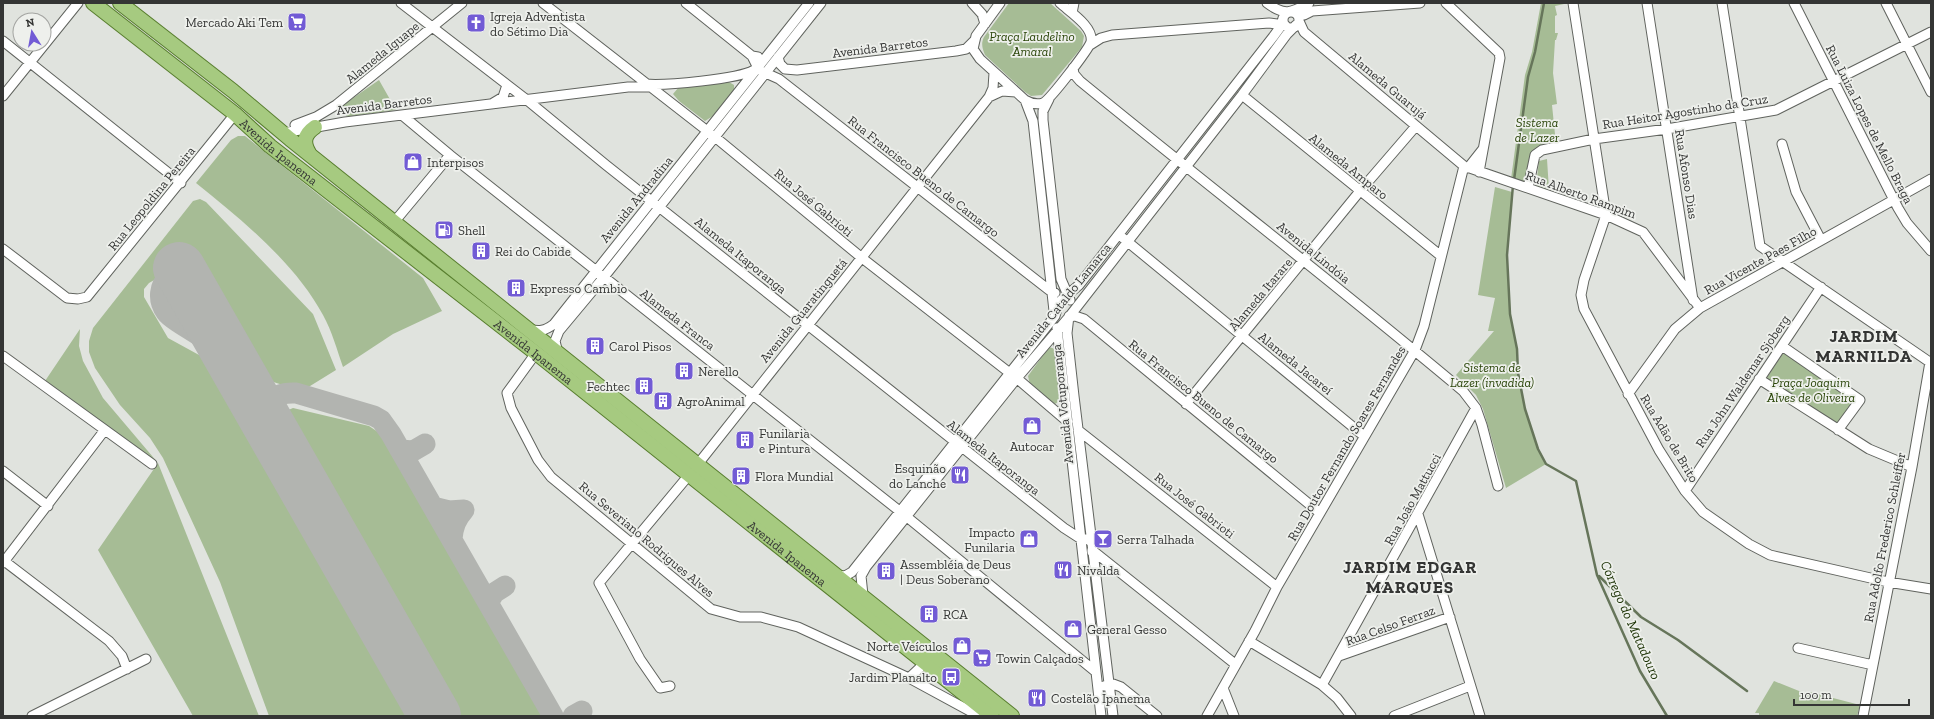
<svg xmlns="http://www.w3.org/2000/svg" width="1934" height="719" font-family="'Zilla Slab',serif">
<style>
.green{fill:#a6bc95}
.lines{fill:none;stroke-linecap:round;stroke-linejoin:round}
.stream{stroke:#66755a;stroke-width:2.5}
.taxiway{stroke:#b2b4b0;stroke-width:21}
.runway{stroke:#b2b4b0;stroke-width:52}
.street-casing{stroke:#60635e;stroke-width:11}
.primary-casing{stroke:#587e2e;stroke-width:16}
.street{stroke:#fff;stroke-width:9}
.primary{stroke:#a6ca80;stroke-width:14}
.labels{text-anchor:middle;stroke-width:3.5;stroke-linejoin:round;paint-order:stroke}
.poi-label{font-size:13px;fill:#343534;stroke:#eef0ec;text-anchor:start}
.park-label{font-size:13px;font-style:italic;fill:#2a4509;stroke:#eef0ec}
.street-label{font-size:13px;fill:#343534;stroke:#eef0ec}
.water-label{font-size:14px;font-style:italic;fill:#203609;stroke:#eef0ec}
.district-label{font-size:17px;font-weight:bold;letter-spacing:1px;fill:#343534;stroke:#eef0ec}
</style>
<rect width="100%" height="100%" fill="#e0e3de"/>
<!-- green -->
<path class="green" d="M1009,3h41l31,28 3,5 -2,11 -40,48 -11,1 -6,-4 -40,-37c-3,-7 -4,-12 -1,-18z
M1541,3l23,1 -9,2 2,9 -2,1v17h3l-2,7h-1l-2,33 4,31 -5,1 4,39 -16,3 -16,37 -13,-5 14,-104 7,-23z
M379,80l17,30 -46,7 -7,-3v-9z
M729,82l5,3v5l-21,26 -8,5 -26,-20 -6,-7 6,-7z
M238,136h7l178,142 19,33 -49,23 -50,33c-6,-17 -11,-36 -20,-52 -28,-52 -81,-95 -127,-132l35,-43z
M1547,159l2,31 -12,-2 -1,-3 3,-24z
M1495,187l17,5 -5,63 3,59 7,35 2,25 6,35 13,40 8,15 -40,24 -23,-79 -7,-14 -20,-20 38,-44h-6l7,-33 -17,-3z
M200,199l6,3 107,112 23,56 -34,21 -35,-11 -21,-21 -57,-99 -40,23 -5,6v8l24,41 42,23 201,355h-142l-49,-134 -57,-124 -13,-20 -30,-33 -25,-37 -6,-16v-11l4,-13 100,-127z
M80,329l-1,17 4,15 20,37 55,65 101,253h-66l-95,-166 60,-87 -113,-82z
M1049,347l6,2 6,51 -6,4 -25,-19 -2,-9z
M1784,352l72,48 -19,27 -71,-48z
M293,408l76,18 12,8 161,282h-91l-167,-291 -1,-8 3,-6z
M1774,681l35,14 1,-3 50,13 -3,11h-98v-3h-4z"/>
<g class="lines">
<!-- stream -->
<path class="stream" d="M1514,180l14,-103 7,-25 9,-49
M1513,185l-6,70 3,59 7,35 1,24 7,36 13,40 8,15 30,17 21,94 43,96 27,45
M1599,576l42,41 37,23 69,51"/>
<!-- taxiway -->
<path class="taxiway" d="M214,329c-4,-12 -6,-30 -14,-40 -22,-33 -52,-3 -34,23 6,9 40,26 51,35 5,4 10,10 15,14
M269,426c-1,-24 1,-34 27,-33l78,23 7,4 10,14 162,282
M400,450l13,1 12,-7
M433,507l16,4 15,-1c-8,9 -11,17 -12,29
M488,603l6,-10 11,-7
M573,716l9,-5"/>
<!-- runway -->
<path class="runway" d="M179,268l256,448"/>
<!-- street casing -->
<g class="street-casing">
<path id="street" d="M401,3l126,97 79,65 458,363 17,11h6l4,3
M543,3l172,134 147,121 158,123 48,41
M686,3l66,53 6,1
M972,3l10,11 3,10
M1000,3l-24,33 -3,13 7,10 45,41c5,3 11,5 18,3 7,-3 45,-53 48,-61 3,-15 -21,-30 -31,-39
M1267,3c17,13 24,10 42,0
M1446,3l53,50 1,5 -21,114
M1573,3l33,212 -22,65 -3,15 3,14 75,141 26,41 18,21 46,32 21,11 118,27 43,7
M1647,3l46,297
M1722,3l38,243 171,117
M1794,3l104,205 9,15 24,28
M1886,3l45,89
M1283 20a8 8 0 1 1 16 0a8 8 0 1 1-16 0Z
M1072,13l2,-10
M1304,15l8,-4 108,-8
M1299,21l5,11 160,134 142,49 37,17 57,76
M3,41l178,142
M1090,45l11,-7 11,-3 157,-12 16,2
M752,56l7,14 20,9 270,211 6,3
M778,57l2,7 5,5 12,1 159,-19 10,-2 8,-8
M1073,68l1,6 6,7c127,104 257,204 383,310l13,17 6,17 16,61
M645,84c19,2 94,-5 109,-14
M1242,95l199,161
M3,96l75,-93
M989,97l13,-6 14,1
M1049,99l-6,12v9l18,159 9,21
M1025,100l8,21 21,190
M493,103l10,-6 4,-12
M402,115l48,40 457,362 189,155
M295,125l21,-8 20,-12 126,-102
M283,133l62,-11 283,-35h22
M1782,144l14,48 25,48
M1468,168l15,-19
M1528,188l7,-33 7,-5 52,-11 73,-10 109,-19 155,-78
M395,221l55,-66
M1123,238l241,198
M3,249l64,49 11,1 9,-2 148,-183
M1069,316l-2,17 7,63 39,320
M1069,317l6,-1 9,3 236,194
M1057,328l44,388
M529,329c10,3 16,2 25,-5l255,-321
M1782,346l78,54 -22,30
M536,353l-29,40 4,15 27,52 13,17 160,132 29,8h21l37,10 111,51 70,38
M558,353l-3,-12 4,-10 45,-54 217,-274
M3,356l149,108
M1759,379l110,70 43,18
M1628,394l47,-65 25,-21 231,-129
M1186,404l174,-213 56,-65
M1078,430l199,157
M698,464l291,-367 4,-9 1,-15
M3,471l45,35
M1685,491l136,-204
M1418,514l62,202
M1092,552v-2l143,114
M3,560l106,81 13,15 5,13
M3,563l101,-132
M837,575l8,1 7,-4 203,-256 4,-14 20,-17 194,-248 8,-11 2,-8
M863,595l-2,-19 5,-9 151,-189 52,-61 173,-222 45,-61 9,-9
M1249,641l73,44 15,13 14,18
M1798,648l75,17
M1339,656l111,-39
M909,678l17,-16
M1322,685l154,-277
M670,686l-10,2 -20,-29 -41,-76 90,-108
M1104,686l9,-2 8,3 36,29
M1223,688l11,28
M32,716l114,-57
M1207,716l48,-85 22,-44 138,-237 9,-24 40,-160
M1394,716l76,-30
M1863,716l49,-249 18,-105"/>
</g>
<!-- primary casing -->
<g class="primary-casing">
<g id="primary">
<path id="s1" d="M93,3l142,111 35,32 271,211 451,359"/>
<path d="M120,3l113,88 57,48 722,577"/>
<path d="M309,153c-7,-12 -4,-19 6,-26"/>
</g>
</g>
<!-- street -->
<use href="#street" class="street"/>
<!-- primary -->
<use href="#primary" class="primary"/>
</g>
<!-- icons -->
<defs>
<g id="supermarket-square" transform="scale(1)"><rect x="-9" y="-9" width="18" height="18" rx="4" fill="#725bd5" stroke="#eef0ec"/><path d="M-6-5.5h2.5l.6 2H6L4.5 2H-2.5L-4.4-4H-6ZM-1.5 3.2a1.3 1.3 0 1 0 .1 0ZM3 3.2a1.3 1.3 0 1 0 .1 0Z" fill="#fff"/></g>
<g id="church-square" transform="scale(1)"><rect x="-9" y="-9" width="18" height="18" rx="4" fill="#725bd5" stroke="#eef0ec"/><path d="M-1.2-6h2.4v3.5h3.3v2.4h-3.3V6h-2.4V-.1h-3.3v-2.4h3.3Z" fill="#fff"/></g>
<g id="shop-square" transform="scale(1)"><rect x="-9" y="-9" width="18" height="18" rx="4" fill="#725bd5" stroke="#eef0ec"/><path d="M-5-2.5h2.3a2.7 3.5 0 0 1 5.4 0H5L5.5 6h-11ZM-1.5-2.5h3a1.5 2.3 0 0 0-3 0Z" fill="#fff"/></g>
<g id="fuel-square" transform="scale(1)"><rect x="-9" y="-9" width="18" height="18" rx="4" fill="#725bd5" stroke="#eef0ec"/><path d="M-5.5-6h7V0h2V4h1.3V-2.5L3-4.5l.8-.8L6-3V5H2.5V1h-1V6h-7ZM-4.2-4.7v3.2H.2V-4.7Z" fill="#fff"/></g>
<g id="building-square" transform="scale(1)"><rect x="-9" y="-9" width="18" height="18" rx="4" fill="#725bd5" stroke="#eef0ec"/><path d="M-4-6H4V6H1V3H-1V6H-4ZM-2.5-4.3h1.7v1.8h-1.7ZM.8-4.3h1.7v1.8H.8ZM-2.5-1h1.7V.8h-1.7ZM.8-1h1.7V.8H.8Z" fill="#fff"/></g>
<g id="restaurant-square" transform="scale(1)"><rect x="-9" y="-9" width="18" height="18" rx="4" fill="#725bd5" stroke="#eef0ec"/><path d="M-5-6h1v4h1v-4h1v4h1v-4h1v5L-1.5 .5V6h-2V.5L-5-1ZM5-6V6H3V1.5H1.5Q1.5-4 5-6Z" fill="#fff"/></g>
<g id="bar-square" transform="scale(1)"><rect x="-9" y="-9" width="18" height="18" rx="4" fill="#725bd5" stroke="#eef0ec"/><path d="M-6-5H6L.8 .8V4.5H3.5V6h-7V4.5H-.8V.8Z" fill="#fff"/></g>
<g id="bus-square" transform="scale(1)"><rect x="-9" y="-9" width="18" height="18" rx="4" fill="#725bd5" stroke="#eef0ec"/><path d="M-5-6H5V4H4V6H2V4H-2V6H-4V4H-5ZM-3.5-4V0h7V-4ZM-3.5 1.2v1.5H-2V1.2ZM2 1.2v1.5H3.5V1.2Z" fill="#fff"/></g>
</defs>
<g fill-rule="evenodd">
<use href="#supermarket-square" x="297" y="22"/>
<use href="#church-square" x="476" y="23"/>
<use href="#shop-square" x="413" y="162"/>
<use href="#fuel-square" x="444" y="230"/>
<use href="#building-square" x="481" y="251"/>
<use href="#building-square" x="516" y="288"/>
<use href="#building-square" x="595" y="346"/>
<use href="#building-square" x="684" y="371"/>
<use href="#building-square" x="644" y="386"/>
<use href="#building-square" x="663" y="401"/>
<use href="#shop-square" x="1032" y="426"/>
<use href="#building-square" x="745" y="440"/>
<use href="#restaurant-square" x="960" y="475"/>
<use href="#building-square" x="741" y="476"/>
<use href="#shop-square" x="1029" y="539"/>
<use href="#bar-square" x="1103" y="539"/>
<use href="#restaurant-square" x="1063" y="570"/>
<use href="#building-square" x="886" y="571"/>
<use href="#building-square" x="929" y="614"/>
<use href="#shop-square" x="1073" y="629"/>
<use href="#shop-square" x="962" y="646"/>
<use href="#supermarket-square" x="982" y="658"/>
<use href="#bus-square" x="951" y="677"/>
<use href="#restaurant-square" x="1037" y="698"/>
</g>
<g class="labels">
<!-- poi labels -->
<g class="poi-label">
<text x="490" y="21">Igreja Adventista<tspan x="490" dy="15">do Sétimo Dia</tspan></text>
<text x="283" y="27" text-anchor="end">Mercado Aki Tem</text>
<text x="427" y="167">Interpisos</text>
<text x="458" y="235">Shell</text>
<text x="495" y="256">Rei do Cabide</text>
<text x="530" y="293">Expresso Cambio</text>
<text x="609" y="351">Carol Pisos</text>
<text x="698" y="376">Nerello</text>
<text x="630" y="391" text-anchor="end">Fechtec</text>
<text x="677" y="406">AgroAnimal</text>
<text x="759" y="438">Funilaria<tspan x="759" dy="15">e Pintura</tspan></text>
<text x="1032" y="451" text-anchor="middle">Autocar</text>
<text x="946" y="473" text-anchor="end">Esquinão<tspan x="946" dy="15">do Lanche</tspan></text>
<text x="755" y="481">Flora Mundial</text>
<text x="1015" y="537" text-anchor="end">Impacto<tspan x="1015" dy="15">Funilaria</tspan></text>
<text x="1117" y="544">Serra Talhada</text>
<text x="900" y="569">Assembléia de Deus<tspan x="900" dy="15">| Deus Soberano</tspan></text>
<text x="1077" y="575">Nivalda</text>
<text x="943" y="619">RCA</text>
<text x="1087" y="634">General Gesso</text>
<text x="948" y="651" text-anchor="end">Norte Veículos</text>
<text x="996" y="663">Towin Calçados</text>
<text x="937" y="682" text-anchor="end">Jardim Planalto</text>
<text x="1051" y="703">Costelão Ipanema</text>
</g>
<!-- park labels -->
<g class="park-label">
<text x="1032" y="41">Praça Laudelino<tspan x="1032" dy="15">Amaral</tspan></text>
<text x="1537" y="127">Sistema<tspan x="1537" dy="15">de Lazer</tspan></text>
<text x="1492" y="372">Sistema de<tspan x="1492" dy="15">Lazer (invadida)</tspan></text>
<text x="1811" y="387">Praça Joaquim<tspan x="1811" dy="15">Alves de Oliveira</tspan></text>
</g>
<!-- street labels -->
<g class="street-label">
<text transform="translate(880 47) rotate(-7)" y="5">Avenida Barretos</text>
<text transform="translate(382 52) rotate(-39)" y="5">Alameda Iguape</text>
<text transform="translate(1388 85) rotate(40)" y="5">Alameda Guarujá</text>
<text transform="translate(384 104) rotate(-7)" y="5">Avenida Barretos</text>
<text transform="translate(1685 111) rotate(-9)" y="5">Rua Heitor Agostinho da Cruz</text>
<text transform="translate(1870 124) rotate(63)" y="5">Rua Luiza Lopes de Mello Braga</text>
<text dy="5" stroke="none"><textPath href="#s1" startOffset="238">Avenida Ipanema</textPath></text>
<text transform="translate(1349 166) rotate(39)" y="5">Alameda Amparo</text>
<text transform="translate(1687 174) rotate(81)" y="5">Rua Afonso Dias</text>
<text transform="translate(924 176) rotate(38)" y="5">Rua Francisco Bueno de Camargo</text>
<text transform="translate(1581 194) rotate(20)" y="5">Rua Alberto Rampim</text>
<text transform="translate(151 198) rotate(-51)" y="5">Rua Leopoldina Pereira</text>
<text transform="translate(636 199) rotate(-51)" y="5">Avenida Andradina</text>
<text transform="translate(814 202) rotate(40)" y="5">Rua José Gabrioti</text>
<text transform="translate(1314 252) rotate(39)" y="5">Avenida Lindóia</text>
<text transform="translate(741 255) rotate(39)" y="5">Alameda Itaporanga</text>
<text transform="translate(1760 260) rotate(-29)" y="5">Rua Vicente Paes Filho</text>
<text transform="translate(1260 294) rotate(-50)" y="5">Alameda Itarare</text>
<text transform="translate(1063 300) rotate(-51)" y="5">Avenida Cataldo Lamarca</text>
<text transform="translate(803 310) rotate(-51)" y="5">Avenida Guaratinguetá</text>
<text transform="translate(678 319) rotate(38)" y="5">Alameda Franca</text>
<text dy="5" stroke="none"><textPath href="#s1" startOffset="562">Avenida Ipanema</textPath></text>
<text transform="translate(1296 363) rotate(39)" y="5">Alameda Jacareí</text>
<text transform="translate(1742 381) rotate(-56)" y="5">Rua John Waldemar Sjoberg</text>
<text transform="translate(1204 401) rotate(39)" y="5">Rua Francisco Bueno de Camargo</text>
<text transform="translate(1062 404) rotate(-96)" y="5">Avenida Votuporanga</text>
<text transform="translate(1670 438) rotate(59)" y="5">Rua Adão de Brito</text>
<text transform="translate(1346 443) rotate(-60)" y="5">Rua Doutor Fernando Soares Fernandes</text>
<text transform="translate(994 457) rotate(38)" y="5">Alameda Itaporanga</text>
<text transform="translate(1412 499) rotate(-61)" y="5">Rua João Mattucci</text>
<text transform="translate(1195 505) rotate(38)" y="5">Rua José Gabrioti</text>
<text transform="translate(1884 537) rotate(-79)" y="5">Rua Adolfo Frederico Schleiffer</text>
<text transform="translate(647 539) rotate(40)" y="5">Rua Severiano Rodrigues Alves</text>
<text dy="5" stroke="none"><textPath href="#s1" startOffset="886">Avenida Ipanema</textPath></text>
<text transform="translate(1390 625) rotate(-20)" y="5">Rua Celso Ferraz</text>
</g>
<!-- water labels -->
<g class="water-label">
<text transform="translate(1631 620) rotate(66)" y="5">Córrego do Matadouro</text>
</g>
<!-- district labels -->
<g class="district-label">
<text x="1864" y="342">JARDIM<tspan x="1864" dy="20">MARNILDA</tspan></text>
<text x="1410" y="573">JARDIM EDGAR<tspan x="1410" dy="20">MARQUES</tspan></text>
</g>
</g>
<!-- border -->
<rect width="1934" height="719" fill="none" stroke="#343534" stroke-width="8"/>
<!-- north arrow -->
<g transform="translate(32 32) rotate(349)"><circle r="19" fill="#eef0ec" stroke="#a4a5a2"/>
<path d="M0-3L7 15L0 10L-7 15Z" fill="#725bd5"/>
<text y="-6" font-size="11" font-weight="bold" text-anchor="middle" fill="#343534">N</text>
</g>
<!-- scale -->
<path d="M1794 699v6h115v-6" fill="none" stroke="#343534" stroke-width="2"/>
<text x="1800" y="699" font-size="12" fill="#343534" stroke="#eef0ec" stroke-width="3" paint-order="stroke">100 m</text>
</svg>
